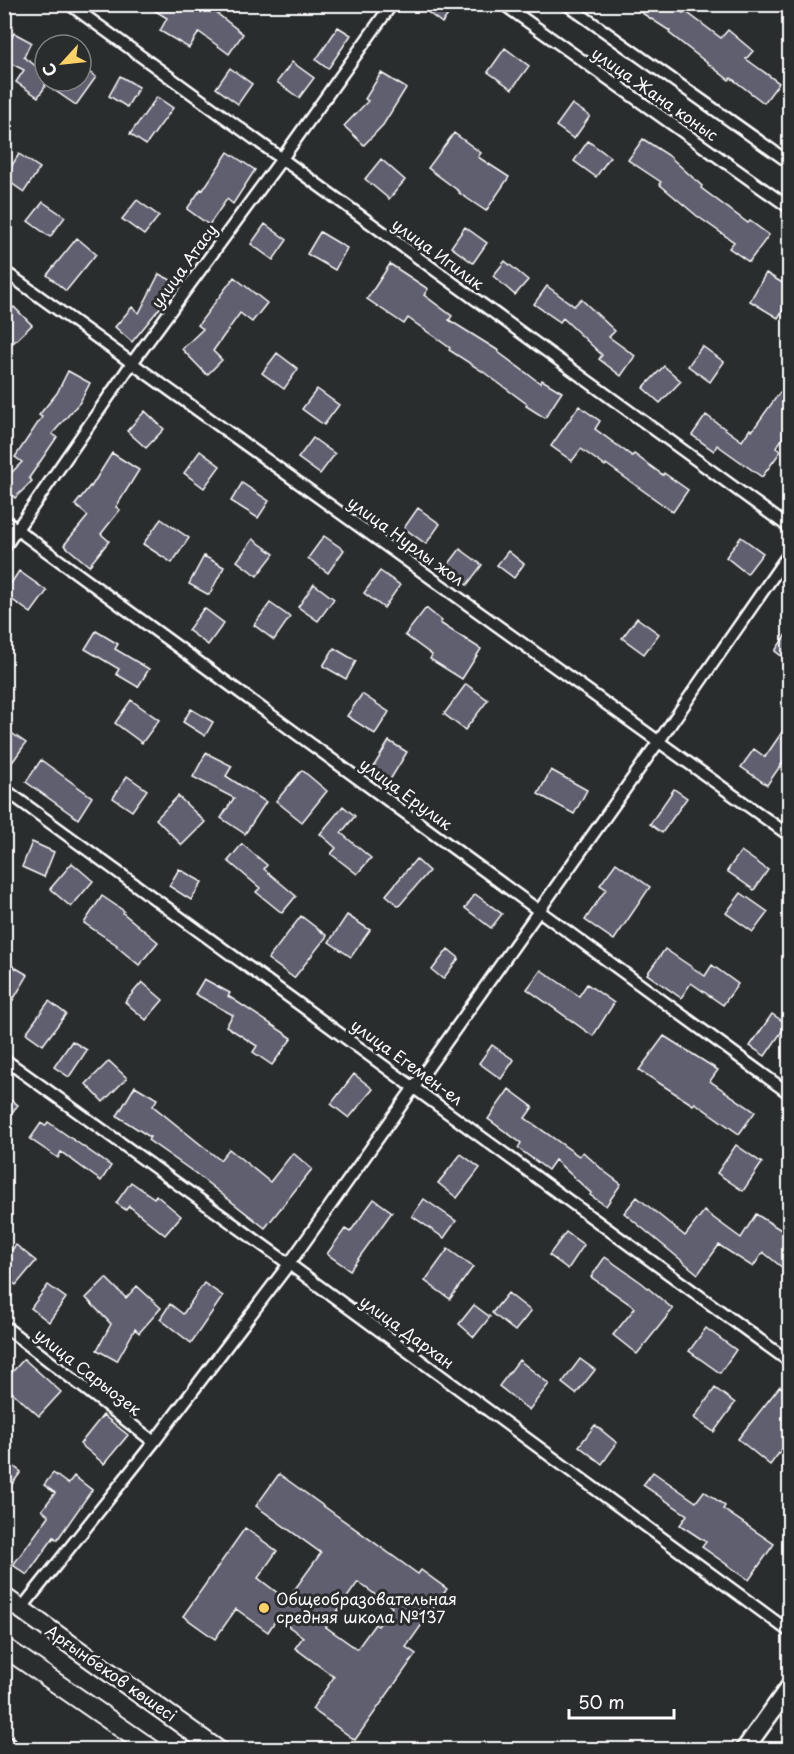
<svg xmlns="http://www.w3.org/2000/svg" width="794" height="1754" font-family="'Playpen Sans',sans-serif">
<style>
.building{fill:#615e6f;stroke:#fff;stroke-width:1.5;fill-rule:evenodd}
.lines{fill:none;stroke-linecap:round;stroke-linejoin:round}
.lane-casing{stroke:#fff;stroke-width:10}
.street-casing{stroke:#fff;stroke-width:15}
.secondary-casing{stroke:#fff;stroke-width:21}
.primary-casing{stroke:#fff;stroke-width:22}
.lane{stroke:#2a2d2e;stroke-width:5}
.street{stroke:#2a2d2e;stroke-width:10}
.secondary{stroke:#2a2d2e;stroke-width:16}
.primary{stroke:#2a2d2e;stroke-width:18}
.poi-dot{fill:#ffd166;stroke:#2a2d2e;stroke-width:2}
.labels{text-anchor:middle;stroke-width:6;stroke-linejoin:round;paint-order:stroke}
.street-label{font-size:16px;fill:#fff;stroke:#2a2d2e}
.poi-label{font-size:16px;fill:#fff;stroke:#2a2d2e;text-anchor:start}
</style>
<rect width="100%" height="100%" fill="#2a2d2e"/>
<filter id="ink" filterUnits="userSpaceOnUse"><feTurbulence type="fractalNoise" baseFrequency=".0167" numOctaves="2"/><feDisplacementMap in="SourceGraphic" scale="12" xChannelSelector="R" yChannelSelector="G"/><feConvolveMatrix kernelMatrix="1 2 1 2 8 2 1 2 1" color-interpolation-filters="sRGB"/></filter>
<g filter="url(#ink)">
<!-- building -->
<path class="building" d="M144,4h61l38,30 -14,20 -30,-22 -10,16 -29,-17 7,-13z
M417,4h39l-14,19z
M628,4h43l12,9 2,-2 36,27 7,-8 25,21 -7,8 33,24 -15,20 -33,-25 -2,2 -60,-47 1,-2z
M338,27l13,8 -23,34 -12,-9z
M14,33l17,9 -7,15 21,16v8h36v-14l15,10 -20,28 -31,-21v3l-7,10 -22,-15 8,-12 -20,-10v-7z
M505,48l24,18 -17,23 -24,-17z
M292,62l22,16 -15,20 -22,-16z
M230,68l22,16 -14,20 -22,-16z
M381,73l25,15 -23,37 -19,20 -20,-19 24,-25 -3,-2z
M120,76l19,11 -12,20 -18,-11z
M157,97l16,11 -27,37 -16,-11z
M572,104l18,12 -16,23 -18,-13z
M454,133l27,20 -3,4 31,20 -23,34 -27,-18 1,-1 -32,-24z
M643,139l25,16 34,31 -1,2 47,35 2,-2 19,14 -20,27 -20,-14 5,-6 -37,-26 -38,-32 2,-2 -33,-22z
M588,141l22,16 -14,20 -22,-16z
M228,152l27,18 -22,34 -6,-5 -18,26 -22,-16 14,-20 2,1z
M19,154l21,14 -16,24 -20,-14z
M381,159l24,21 -16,19 -24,-20z
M137,200l22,16 -15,19 -22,-16z
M43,202l22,15 -15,20 -22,-16z
M265,224l22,16 -14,20 -22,-16z
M465,227l22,16 -14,20 -22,-16z
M320,232l27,16 -12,22 -28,-16z
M77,238l19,16 -30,37 -19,-16z
M505,261l23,19 -13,15 -22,-19z
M390,264l38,25 -4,6 28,21 -3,4 50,31 -1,1 42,31 2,-3 20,12 -17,26 -19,-12 1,-2 -45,-33 -33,-21 1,-2 -42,-30 -4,6 -37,-25z
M766,273l23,14v13l-11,18 -28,-17z
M159,274l16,8 -12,22 -31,38 -17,-15 17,-20 7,6z
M234,277l33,26 -15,19 -12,-9 -27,38 9,9 -15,15 -25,-26 21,-20 -5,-4z
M547,286l27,20 7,-7 34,32 -6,6 26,19 -14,20 -22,-17 3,-4 -39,-37 -3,4 -26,-18z
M14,307l18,18 -19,18 -9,-9v-18z
M702,346l22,16 -14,20 -22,-16z
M277,353l21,16 -14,20 -22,-16z
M664,366l17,15 -21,22 -17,-15z
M68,371l22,12 -10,19 -28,32 5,3 -28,41 3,3 -17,17 -11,-10v-8l18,-18 -7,-5 27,-40 -3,-2 18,-22z
M317,389l22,16 -15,20 -22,-16z
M780,392l9,7v30l-13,19 5,3 -19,26 -45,-32 -3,6 -22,-16 14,-20 36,26 8,-12 2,2z
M579,406l21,15 -5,8 37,27 2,-2 29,21 1,-2 24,17 -15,22 -67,-48 -1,2 -24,-17 -9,12 -21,-15z
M145,411l19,18 -18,19 -19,-17z
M313,438l22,16 -15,20 -22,-16z
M200,451l20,15 -16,22 -20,-15z
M112,453l27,17 -23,37 4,3 -19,24 8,7 -20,25 -25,-21 24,-29 -13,-11 15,-19 1,1z
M242,483l27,18 -11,17 -27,-17z
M418,508l22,16 -14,20 -22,-16z
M161,519l28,19 -17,25 -29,-19z
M324,536l20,14 -16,23 -20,-15z
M741,537l22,16 -16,21 -21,-17z
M253,539l21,15 -17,22 -20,-15z
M460,549l22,16 -15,20 -22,-16z
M508,551l16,13 -10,14 -17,-13z
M204,556l20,11 -15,28 -20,-11z
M19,571l28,20 -16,22 -27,-19z
M380,571l20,14 -16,23 -20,-15z
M314,584l20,15 -16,22 -20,-14z
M270,603l20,14 -16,23 -20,-15z
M204,608l20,15 -16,22 -20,-15z
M426,608l16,13 -2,2 41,26 -19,30 -32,-20 2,-4 -27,-20z
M637,618l22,16 -15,20 -22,-16z
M789,630v32l-14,-11z
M96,631l22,13 -3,5 34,20 -11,18 -22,-13 3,-5 -34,-20z
M334,648l22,13 -10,18 -23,-13z
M466,684l22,16 -23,30 -21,-16z
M362,694l27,18 -14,22 -28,-18z
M131,700l28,20 -17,23 -27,-20z
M191,709l22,13 -8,14 -22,-14z
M789,722v40l-4,-3 -18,26 -26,-18 13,-18 11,8z
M4,728l22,15 -15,21 -7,-4z
M389,741l18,11 -17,28 -18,-11z
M206,753l26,13 -6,10 40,26 -21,32 -24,-16 13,-20 -41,-21z
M41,760l51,37 -14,22 -52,-37z
M302,770l25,21 -25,31 -26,-21z
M551,770l36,20 -13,24 -36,-20z
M127,776l20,14 -15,21 -19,-13z
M674,789l13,9 -25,35 -12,-9z
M178,796l27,26 -23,23 -26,-26z
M343,806l12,10 -14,17 30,25 -14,16 -26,-20 5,-6 -16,-14z
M32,842l22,10 -10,25 -22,-10z
M242,844l25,21 -3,4 32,27 -14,17 -26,-21 4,-4 -32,-27z
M741,851l27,19 -14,20 -27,-19z
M416,859l13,12 -30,35 -13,-11z
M72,863l21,18 -22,26 -21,-18z
M616,863l34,24 -36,53 -29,-20 21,-31 -6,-4z
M179,869l23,13 -11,18 -22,-14z
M741,893l27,19 -15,20 -27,-19z
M475,894l27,20 -11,14 -26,-20z
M102,896l22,15 -1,2 35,29 -19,23 -23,-19 1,-1 -33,-22z
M347,915l23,15 -19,27 -22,-15z
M301,916l26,20 -33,42 -26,-19z
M448,949l11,9 -16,21 -11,-9z
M665,949l40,27 7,-11 26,19 -15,21 -32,-22 -10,15 -34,-24z
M4,961l24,14 -24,40z
M541,970l38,26 8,-12 27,19 -21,33 -66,-47z
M204,979l26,14 -2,3 64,42 -20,27 -19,-13 4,-6 -31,-20 7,-11 -38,-21z
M142,982l21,18 -17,20 -21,-18z
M49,1001l17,13 -23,31 -17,-12z
M772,1014l15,10 -22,32 -15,-10z
M664,1036l54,34 -8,11 45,31 -16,22 -44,-31 -2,2 -54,-35z
M72,1041l15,9 -18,27 -15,-10z
M492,1045l22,15 -13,19 -22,-16z
M109,1061l18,17 -24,24 -17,-18z
M354,1074l19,15 -24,29 -18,-14z
M135,1086l22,13 -4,7 67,54 9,-11 41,33 23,-29 19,16 -47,59 -70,-55 -47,-33 2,-3 -33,-21z
M509,1089l24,18 -8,11 54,38 4,-4 22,20 16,12 -15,22 -16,-11 1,-2 -36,-33 -7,10 -30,-22 3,-5 -33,-24z
M4,1095l14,10 -14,18z
M48,1122l63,44 -10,15 -40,-29 -3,6 -28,-19 11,-16 4,3z
M736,1145l26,18 -19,28 -26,-18z
M461,1154l19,14 -23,30 -19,-15z
M131,1182l23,16 2,-3 25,21 -16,19 -36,-29 -3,4 -10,-7z
M637,1197l48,39 19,-25 37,27 15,-24 33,21v38l-26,-21 -10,15 -34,-22 -21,29 -74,-61z
M374,1199l18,13 -42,58 -23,-16 18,-25 5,3z
M424,1199l32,22 -12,17 -32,-22z
M566,1232l18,13 -16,24 -19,-14z
M16,1245l20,16 -20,24 -12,-9v-17z
M448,1249l25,18 -23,32 -25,-18z
M605,1257l37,26 31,26 -36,45 -24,-19 22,-27 -44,-31z
M106,1278l20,20 11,-12 24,22 -22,25 -4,-4 -18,32 -20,-11 14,-26 -25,-26z
M204,1283l19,13 -32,47 -31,-24 10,-15 13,10z
M48,1285l18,13 -17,24 -18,-14z
M508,1293l23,18 -16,20 -23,-18z
M474,1305l16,12 -16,20 -15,-13z
M706,1328l30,22 -16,23 -31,-22z
M24,1359l37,33 -22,24 -35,-31v-4z
M580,1359l15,11 -19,24 -14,-11z
M519,1360l30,24 -20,26 -30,-24z
M780,1386l9,8v46l-19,25 -32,-26z
M715,1388l20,15 -21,29 -20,-14z
M103,1415l25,20 -24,29 -24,-20z
M595,1425l22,18 -15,21 -23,-18z
M4,1459l17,13 -17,23z
M653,1472l43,30 8,-11 21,15 -2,3 51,35 -25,36 -47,-33 4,-5 -26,-17 7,-10 -44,-30z
M53,1473l15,11 6,-8 18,14 -35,50 -3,-3 -27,38 -14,-10 36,-49 -7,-6 13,-17 -11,-8z
M279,1474l139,100 3,-4 26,19 -41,58 10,7 -61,86 -43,-31 22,-32 -39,-29 8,-11 -26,-19 -9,14 -32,-23 -21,30 -32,-23 62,-88 32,23 -19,27 29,22 34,-47 -65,-47zM358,1582l34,25 -14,19 -3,-2 -18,25 -31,-22z"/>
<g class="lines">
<!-- lane casing -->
<g class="lane-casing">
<path id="lane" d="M4,1737l18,13"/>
</g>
<!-- street casing -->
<g class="street-casing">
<path id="street" d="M69,4l721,524
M503,4l287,204
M566,4l224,159
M4,271l786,565
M4,520l786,574
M4,548l128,-185 149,-203 111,-156
M4,789l786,573
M4,1059l285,205 501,368
M4,1326l150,116
M21,1609l133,-167 135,-178 370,-523 131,-189"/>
</g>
<!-- secondary casing -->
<g class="secondary-casing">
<path id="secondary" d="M744,1750l46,-64"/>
</g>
<!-- primary casing -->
<g class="primary-casing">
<path id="primary" d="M4,1597l214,153
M4,1647l149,103"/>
</g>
<!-- lane -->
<use href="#lane" class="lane"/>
<!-- street -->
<use href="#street" class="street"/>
<!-- secondary -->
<use href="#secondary" class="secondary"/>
<!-- primary -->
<use href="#primary" class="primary"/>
</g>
</g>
<!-- markers -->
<circle class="poi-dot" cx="264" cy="1608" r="6"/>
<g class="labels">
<!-- street labels -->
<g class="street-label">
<text transform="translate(655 94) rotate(35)" y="6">улица Жана коныс</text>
<text transform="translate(438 254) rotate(36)" y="6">улица Игилик</text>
<text transform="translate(184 266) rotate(-54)" y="6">улица Атасу</text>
<text transform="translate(406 541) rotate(36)" y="6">улица Нурлы жол</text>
<text transform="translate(406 794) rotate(36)" y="6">улица Ерулик</text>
<text transform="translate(407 1062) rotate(36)" y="6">улица Егемен-ел</text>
<text transform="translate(407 1332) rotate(36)" y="6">улица Дархан</text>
<text transform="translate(88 1372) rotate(38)" y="6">улица Сарыозек</text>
<text transform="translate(111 1673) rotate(35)" y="6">Арғынбеков көшесі</text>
</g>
<!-- poi labels -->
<g class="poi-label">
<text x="276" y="1605">Общеобразовательная<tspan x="276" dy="18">средняя школа №137</tspan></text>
</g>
</g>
<!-- margin -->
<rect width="794" height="1754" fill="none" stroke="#2a2d2e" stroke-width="24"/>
<rect x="12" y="12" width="770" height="1730" fill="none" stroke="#fff" stroke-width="2" filter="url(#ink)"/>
<!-- north arrow -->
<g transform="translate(63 63) rotate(243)"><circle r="28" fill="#2a2d2e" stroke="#7f8182" stroke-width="1.5"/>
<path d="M0-4.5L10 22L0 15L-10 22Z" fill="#ffd166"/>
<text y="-9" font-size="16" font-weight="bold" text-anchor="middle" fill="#ffffff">С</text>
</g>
<!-- scale -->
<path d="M569 1709v9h105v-9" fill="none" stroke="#ffffff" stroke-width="3"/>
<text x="578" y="1709" font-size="18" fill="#ffffff" stroke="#2a2d2e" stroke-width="4.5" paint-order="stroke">50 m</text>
</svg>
